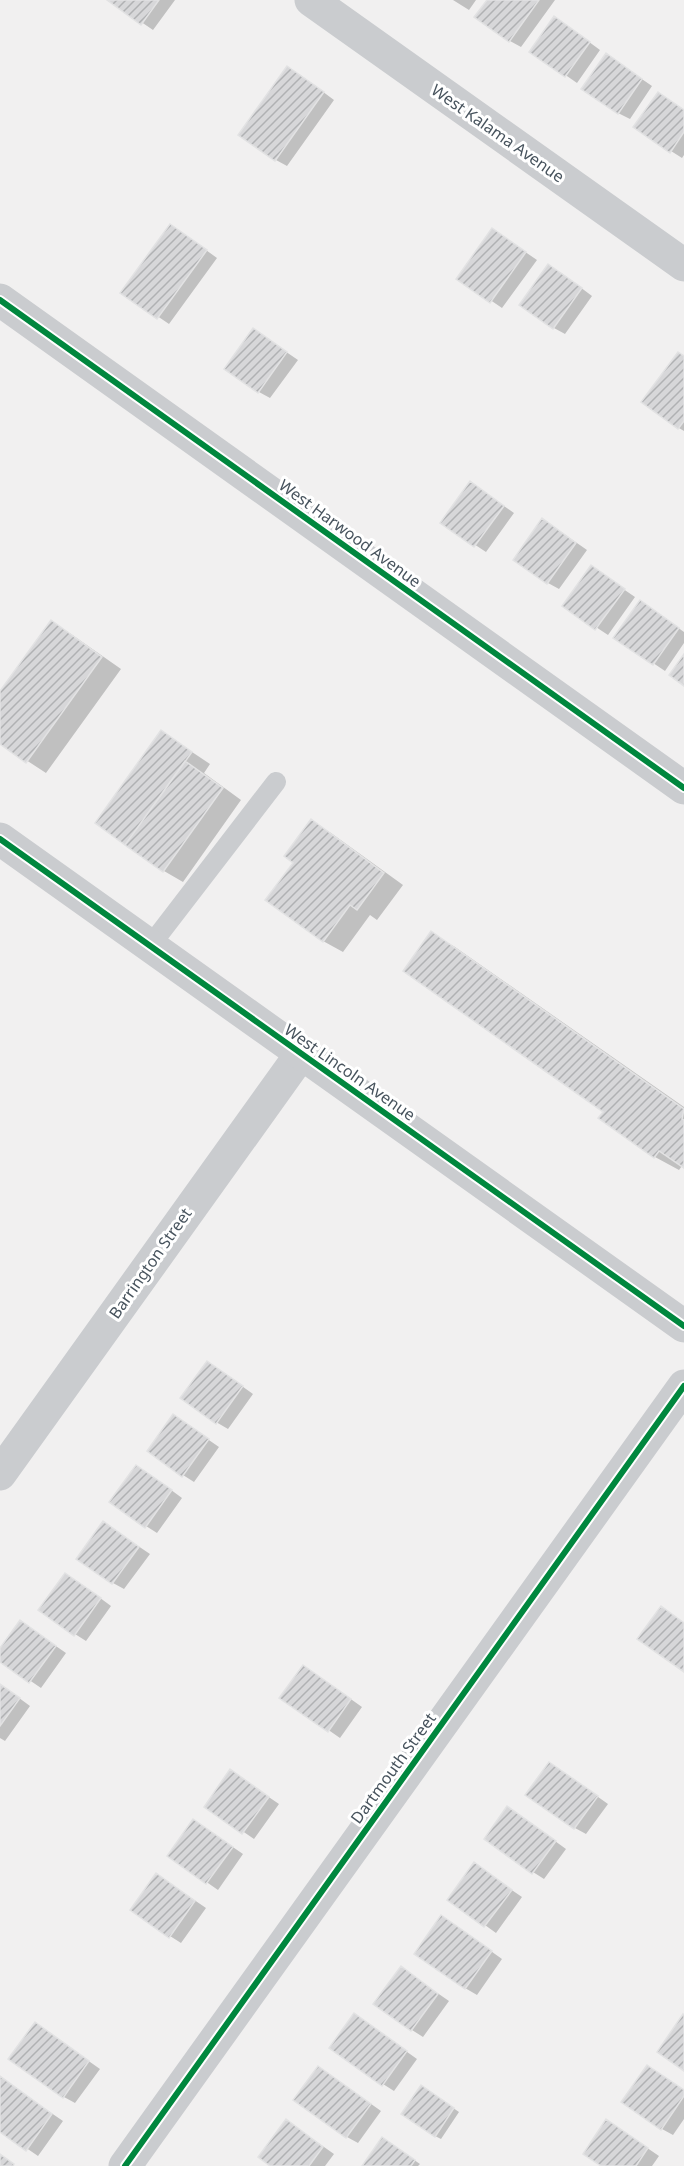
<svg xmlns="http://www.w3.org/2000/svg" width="684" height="2166" font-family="'Noto Sans',sans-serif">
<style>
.shadow{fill:#0003}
.building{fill:url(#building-hatch);stroke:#e2e2e3;stroke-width:1.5}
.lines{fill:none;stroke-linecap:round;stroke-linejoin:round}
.service{stroke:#cacccf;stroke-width:20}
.minor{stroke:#cacccf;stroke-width:33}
.tertiary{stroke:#cacccf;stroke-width:33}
.cycleway-casing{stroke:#fff;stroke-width:10}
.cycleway{stroke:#00873e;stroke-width:6}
.labels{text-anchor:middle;stroke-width:6;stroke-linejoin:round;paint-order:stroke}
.street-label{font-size:16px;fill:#47535d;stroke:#fff}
</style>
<defs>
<pattern id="building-hatch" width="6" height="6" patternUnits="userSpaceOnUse" patternTransform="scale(1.5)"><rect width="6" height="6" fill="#d7d7d9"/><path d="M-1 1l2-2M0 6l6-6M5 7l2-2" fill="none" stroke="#b0b1b3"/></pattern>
</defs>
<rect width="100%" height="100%" fill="#f1f0f0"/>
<!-- shadow -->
<path class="shadow" d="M109,0h66l-22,30z
M453,0h23l-7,10z
M488,0h67l-34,47 -11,-6z
M566,25l34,25 -23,33 -46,-32z
M617,62l35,24 -22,33 -12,-6z
M299,74l35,26 -47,66 -11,-6z
M684,110v45l-2,3 -11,-7z
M493,230l44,30 -35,48 -44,-30z
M181,232l36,26 -48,66 -47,-32z
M560,272l32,24 -27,38 -11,-6z
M254,330l44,30 -28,38 -11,-6z
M684,357v74l-5,-3z
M481,490l33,23 -28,39 -44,-29z
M554,527l33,23 -28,39 -11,-6z
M591,567l44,30 -27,38 -44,-29z
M652,609l32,23v11l-19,28 -49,-33z
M51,622l20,12 50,35 -75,104 -46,-30v-49z
M162,732l48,32 -6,9 37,27 -58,82 -19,-11 -67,-48z
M311,821l20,12 72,52 -26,35 -7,-5 -27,37 -20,-11 -28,-79z
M431,933l24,14 229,160v60l-2,-1 -3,4 -24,-13 -55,-39 5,-7z
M218,1369l35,25 -25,35 -12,-7z
M174,1416l45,31 -25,35 -11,-7z
M148,1473l34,25 -25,35 -11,-7z
M104,1523l46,31 -26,35 -11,-6z
M77,1581l34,25 -25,35 -11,-7z
M21,1622l45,31 -25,35 -41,-28v-9z
M314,1673l48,34 -22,31 -59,-41z
M0,1684l30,22 -25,35 -5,-3z
M560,1770l48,34 -22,30 -11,-6z
M241,1778l38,26 -25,35 -48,-33z
M519,1815l47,34 -22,30 -11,-7z
M205,1828l38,26 -25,36 -49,-34z
M474,1864l48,33 -26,36 -47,-34z
M168,1882l38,26 -25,35 -11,-7z
M453,1924l49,35 -25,36 -12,-7z
M401,1968l48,33 -26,36 -11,-7z
M365,2022l52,37 -23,32 -11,-7z
M46,2031l54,38 -25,34 -11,-6z
M329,2074l52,37 -23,32 -11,-6z
M0,2078l63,43 -25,35 -38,-26z
M427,2090l32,22 -18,27 -6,-3z
M684,2091v28l-11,16 -11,-6z
M297,2128l37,26 -9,12h-53z
M618,2128l41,28 -7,10h-49z
M388,2142l32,22 -2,2h-53z"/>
<!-- building -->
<path class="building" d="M107,0h52l-18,25z
M487,0h52l-30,42 -35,-25z
M554,16l36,26 -25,35 -36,-25z
M606,53l36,26 -24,35 -37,-25z
M287,66l37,26 -49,69 -37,-26z
M658,92l26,18v22l-14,21 -37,-26z
M170,224l37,26 -50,69 -37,-26z
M492,228l34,24 -36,51 -34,-24z
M548,264l34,24 -29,41 -34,-24z
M253,328l34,24 -29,41 -34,-24z
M678,352l6,4v65l-6,8 -37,-27z
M470,481l34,25 -30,41 -34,-24z
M542,518l34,25 -29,41 -34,-24z
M591,565l34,24 -30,41 -33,-24z
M640,600l39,28 -26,37 -40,-27z
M51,620l51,37 -76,106 -26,-19v-53z
M684,654v32l-15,-11z
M161,730l31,22 -67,93 -30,-22z
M185,761l38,27 -60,84 -38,-27z
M311,819l73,54 -27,37 -7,-5 -27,37 -58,-42 28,-37 -9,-7z
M431,931l253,178 -2,10 2,1v48l-25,-17 -5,7 -56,-40 5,-6 -200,-141z
M207,1361l36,25 -27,38 -36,-26z
M173,1414l36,25 -27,38 -35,-26z
M136,1465l36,25 -27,38 -36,-26z
M103,1521l36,26 -27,37 -36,-25z
M65,1573l36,25 -27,38 -36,-26z
M661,1606l23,17v49l-47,-33z
M20,1620l36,26 -27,37 -29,-21v-14z
M303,1665l48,34 -23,33 -49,-34z
M0,1684l20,14 -20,28z
M549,1762l49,34 -24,33 -49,-34z
M230,1769l39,28 -27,37 -38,-27z
M507,1806l49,35 -24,33 -48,-35z
M193,1819l40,28 -27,37 -39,-28z
M474,1862l38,28 -28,37 -37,-27z
M156,1873l39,28 -26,37 -39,-28z
M441,1915l51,36 -27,38 -51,-35z
M401,1966l37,28 -27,37 -38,-27z
M354,2013l53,38 -25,35 -53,-38z
M683,2014l1,1v56l-27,-19z
M35,2022l54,39 -26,37 -55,-39z
M647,2065l37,25v6l-23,34 -40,-28z
M318,2066l53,38 -25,34 -53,-38z
M0,2076l52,38 -26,37 -26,-19z
M421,2085l33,23 -19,29 -34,-23z
M286,2119l37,28 -14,19h-39l-12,-9z
M606,2119l42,29 -12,18h-35l-18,-12z
M382,2137l33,23 -4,6h-49z
M0,2154l14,10 -1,2h-13z"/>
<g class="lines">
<!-- service -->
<path class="service" d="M150,946l126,-164"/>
<!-- minor -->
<path class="minor" d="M311,0l373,265
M0,300l684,488
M0,1474l301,-420
M125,2166l559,-780"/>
<!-- tertiary -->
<path class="tertiary" d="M0,839l684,487"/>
<!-- cycleway casing -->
<g class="cycleway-casing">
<path id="cycleway" d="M0,300l684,488
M0,839l684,487
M125,2166l559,-780"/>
</g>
<!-- cycleway -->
<use href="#cycleway" class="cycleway"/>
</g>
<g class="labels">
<!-- street labels -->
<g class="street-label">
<text transform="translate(498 133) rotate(35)" y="6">West Kalama Avenue</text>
<text transform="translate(350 533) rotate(36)" y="6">West Harwood Avenue</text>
<text transform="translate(350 1072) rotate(35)" y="6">West Lincoln Avenue</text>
<text transform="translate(150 1263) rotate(-55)" y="6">Barrington Street</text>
<text transform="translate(393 1768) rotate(-54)" y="6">Dartmouth Street</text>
</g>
</g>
</svg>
